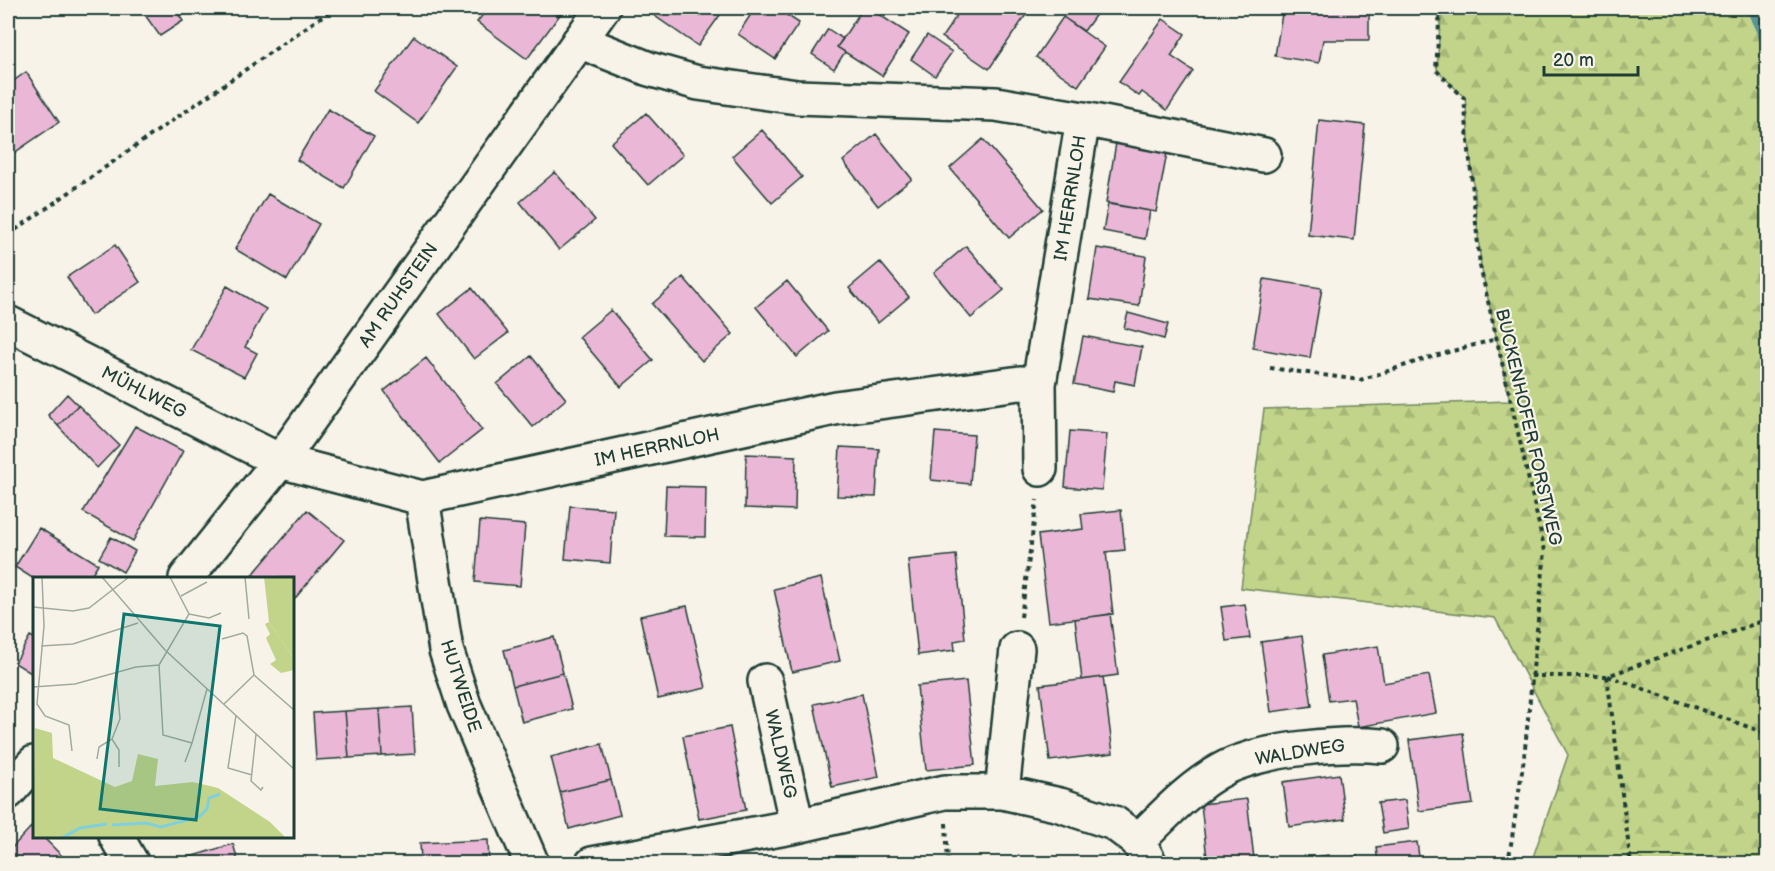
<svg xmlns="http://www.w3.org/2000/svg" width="1775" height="871" font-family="'Balsamiq Sans',sans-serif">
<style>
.forest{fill:url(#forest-firs);stroke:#70885e;stroke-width:1.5}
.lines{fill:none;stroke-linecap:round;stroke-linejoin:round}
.stream{stroke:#599599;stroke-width:9}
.building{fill:#eab8d6;stroke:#1f3d34;stroke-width:1.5}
.minor-casing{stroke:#1f3d34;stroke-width:38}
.path{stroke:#1f3d34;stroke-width:4;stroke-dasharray:4.5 4.5;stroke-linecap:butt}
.minor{stroke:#f7f3e8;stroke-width:33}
.labels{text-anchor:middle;stroke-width:4.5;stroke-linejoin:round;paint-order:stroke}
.street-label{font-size:18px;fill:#1f3d34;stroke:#f7f3e8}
.inset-river{fill:none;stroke:#80d0dc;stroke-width:3}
.inset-road{fill:none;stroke:#a1aaa0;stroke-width:1.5}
.view{fill:#0f766e;fill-opacity:0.15;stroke:#0f766e;stroke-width:3}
.inset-edge{fill:none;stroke:#1f3d34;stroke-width:3}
</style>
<defs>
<pattern id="forest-firs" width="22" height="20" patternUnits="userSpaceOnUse" patternTransform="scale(1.5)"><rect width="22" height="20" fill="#c2d489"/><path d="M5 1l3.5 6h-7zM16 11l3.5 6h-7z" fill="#a6b777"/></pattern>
</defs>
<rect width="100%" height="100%" fill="#f7f3e8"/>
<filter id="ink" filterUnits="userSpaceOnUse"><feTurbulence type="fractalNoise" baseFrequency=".0167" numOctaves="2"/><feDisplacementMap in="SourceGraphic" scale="12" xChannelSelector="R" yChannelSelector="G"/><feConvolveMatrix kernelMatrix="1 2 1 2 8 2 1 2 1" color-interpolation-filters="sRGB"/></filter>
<g filter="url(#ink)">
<!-- forest -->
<path class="forest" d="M1441,8h326v855h-236l37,-108 -73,-137 -254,-30 23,-179 246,-8 -29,-135 -16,-168 -28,-28z"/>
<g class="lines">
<!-- stream -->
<path class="stream" d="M1751,8l17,40"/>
</g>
<!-- building -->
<path class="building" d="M140,8h34l9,13 -23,15z
M488,8h59l12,8 -32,43 -50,-37z
M547,8h18l-6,8z
M657,8h68l-27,38 -46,-32z
M755,8h21l23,15 -24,36 -37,-25z
M863,8h6l40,26 -27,42 -45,-29z
M962,8h60l6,4 -39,57 -47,-32z
M1070,8h18l9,5 -13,18 -21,-14z
M1283,8h86v32h-46l-4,23 -44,-7z
M1063,17l42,30 -27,39 -42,-29z
M1163,19l22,15 -14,22 22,15 -26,39 -25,-18 -3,4 -20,-14z
M828,29l15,10 -6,8 8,5 -11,17 -22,-15z
M927,35l25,17 -17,24 -24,-17z
M414,36l43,31 -39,56 -44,-32z
M26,72l33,50 -51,35v-72z
M328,109l46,27 -30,52 -47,-28z
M646,113l37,42 -35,30 -37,-42z
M1319,120l46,5 -11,115 -46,-5z
M762,130l40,47 -30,26 -40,-47z
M876,134l36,45 -34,27 -35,-45z
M983,139l60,70 -34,29 -59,-70z
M1116,143l51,10 -11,59 -50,-9z
M555,172l40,48 -36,30 -39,-48z
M268,194l51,30 -32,56 -52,-31z
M1108,204l42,7 -5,28 -42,-8z
M115,245l25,37 -49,33 -24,-38z
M966,246l38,44 -33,28 -37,-45z
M1097,248l49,8 -7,50 -50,-7z
M880,262l29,35 -31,26 -29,-35z
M683,277l50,57 -31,27 -50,-57z
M1264,279l58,9 -12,70 -57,-10z
M787,281l41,50 -31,26 -41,-50z
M227,286l39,23 -21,38 12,6 -13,24 -53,-27z
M472,288l36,45 -34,26 -35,-45z
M611,310l42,50 -32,27 -42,-50z
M1128,313l40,11 -4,15 -40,-11z
M1083,336l59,11 -7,38 -20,-4 -2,11 -39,-8z
M531,356l35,43 -33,28 -36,-43z
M426,358l56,72 -42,33 -56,-72z
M67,394l11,11 -20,21 -10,-11z
M78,405l41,40 -22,23 -39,-42z
M135,426l48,25 -50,90 -50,-29z
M1070,431l37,3 -5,56 -37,-3z
M935,432l39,3 -4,49 -39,-4z
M840,447l39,2 -3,48 -39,-1z
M746,454l50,2 -1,54 -50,-2z
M666,486l40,1 -1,50 -41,-1z
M570,506l44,3 -4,54 -45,-4z
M307,510l37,30 -52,62v-24h-42z
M1121,510l4,40 -19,2 7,62 -64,8 -11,-87 45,-6 -2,-15z
M480,521l45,4 -5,61 -45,-4z
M39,528l59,36 -9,14 -55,1 -19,-12z
M111,537l24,14 -12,21 -24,-14z
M956,555l9,84 -11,2 1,9 -37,5 -10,-95z
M821,578l19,83 -48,11 -18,-83z
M1245,604l5,34 -24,3 -5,-34z
M687,606l19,82 -48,11 -18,-83z
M1110,614l8,61 -36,5 -7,-61z
M30,636l4,2v37l-19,-12z
M1302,636l10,70 -41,6 -10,-70z
M554,637l9,36 -50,13 -9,-36z
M1378,646l6,37 45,-8 7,38 -78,14 -5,-29 -24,3 -7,-46z
M563,673l9,36 -50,13 -9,-36z
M1103,677l10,76 -63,8 -10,-76z
M966,681l9,84 -49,5 -9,-84z
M862,694l17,83 -47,10 -18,-83z
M412,707l3,47 -33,2 -3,-47z
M379,709l3,47 -33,2 -4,-47z
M345,711l4,47 -33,2 -3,-47z
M730,727l16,83 -47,9 -16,-83z
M1463,733l10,71 -54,7 -10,-71z
M602,744l9,36 -51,12 -9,-35z
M1339,774l6,45 -56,8 -6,-45z
M611,780l9,35 -51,14 -9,-37z
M1247,799l7,60 -23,5h-31v-5h7l-6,-55z
M1405,800l4,29 -26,4 -5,-30z
M31,827l3,3v6h8l28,28h-62v-12z
M488,840l1,24h-132l64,-4 -1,-17z
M1417,842l3,22h-42l-2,-17z
M233,844l6,20h-55l-1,-5z
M1328,855l1,9h-43l-1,-3z
M1357,856l1,8h-18v-5z
M906,857l1,7h-33z"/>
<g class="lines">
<!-- minor casing -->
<g class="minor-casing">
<path id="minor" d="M1083,119l181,36
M8,323l272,138 142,37 413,-90 185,-25 19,1 44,-265 -87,-15 -199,-7 -99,-14 -49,-14 -70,-28
M1039,384l1,85
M422,498l24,152 18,55 68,159
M186,578l94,-117 323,-453
M765,681l32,145
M8,792l26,-29
M1002,792l15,-143
M116,836l16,28
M592,864l205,-38 148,-34h57l58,13 54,18 24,18
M1150,864l-12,-23c26,-26 55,-57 89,-74 39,-18 112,-25 155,-21"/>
</g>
<!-- path -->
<path class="path" d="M1440,8l-4,62 28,28 16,168 65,285 -21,207 -16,106
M8,235l326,-227
M1270,368l90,12 71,-23 65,-18
M1021,617l16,-117
M1531,676h76l161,-57
M1607,676l24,188
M1608,676l160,58
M946,823l2,41"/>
<!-- minor -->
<use href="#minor" class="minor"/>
</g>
</g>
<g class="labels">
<!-- street labels -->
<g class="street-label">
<text transform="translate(1070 198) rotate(-81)" y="6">IM HERRNLOH</text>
<text transform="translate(398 295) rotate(-55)" y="6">AM RUHSTEIN</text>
<text transform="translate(144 392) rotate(27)" y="6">MÜHLWEG</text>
<text transform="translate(1529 427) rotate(77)" y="6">BUCKENHOFER FORSTWEG</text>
<text transform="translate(657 447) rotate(-12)" y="6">IM HERRNLOH</text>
<text transform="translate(461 686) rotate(72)" y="6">HUTWEIDE</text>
<text transform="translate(1300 752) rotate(-9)" y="6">WALDWEG</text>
<text transform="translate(781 754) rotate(77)" y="6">WALDWEG</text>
</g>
</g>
<!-- overview -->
<g transform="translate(33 577)">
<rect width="261" height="261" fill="#f7f3e8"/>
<path d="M236,45l25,37v11l-13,3 -11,-9 6,-4 -10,-22 4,-4 -5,-10z" fill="#c2d489"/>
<path d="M231,0h30v82l-25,-37zM2,151l17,5 1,25 62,29 17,-6 6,-27 20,5 -3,27 38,-4 25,6 52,34 16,16h-253z" fill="#c2d489"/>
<path class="inset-river" d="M79,248l34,-2 15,4 38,-10 8,-8 2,-11 11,-4M29,261l18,-10 27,-4"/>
<path class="inset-road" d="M9,0l2,49 -7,78 8,12 24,9 3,26M69,0l63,73 129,119M137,0l19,37 -30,51 4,70 29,8 15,-54M212,0l4,42M148,19l26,-14M0,30l40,4 16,-3 40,-31M156,37l20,4 12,-5M189,62l21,-6 4,3 7,39M8,69l32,-2 65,-21M221,98l40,35M0,110l42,-3 61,-17 23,-2M191,127l30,-29M203,138l-8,53 24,7M223,157l-5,47 10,9 2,-3M79,162l8,-20 -4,-46M64,182l2,-12 13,-8 7,11v17M152,185l7,-19"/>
<path class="view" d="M91,37l96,12 -24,194 -96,-11z"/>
<rect width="261" height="261" class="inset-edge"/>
</g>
<!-- margin -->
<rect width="1775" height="871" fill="none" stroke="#f7f3e8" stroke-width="30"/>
<rect x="15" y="15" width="1745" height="841" fill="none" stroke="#1f3d34" stroke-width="2" filter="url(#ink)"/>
<!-- scale -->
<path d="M1544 66v9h94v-9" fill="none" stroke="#1f3d34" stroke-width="3"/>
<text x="1553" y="66" font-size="18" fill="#1f3d34" stroke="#f7f3e8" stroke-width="4.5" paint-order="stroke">20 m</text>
</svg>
